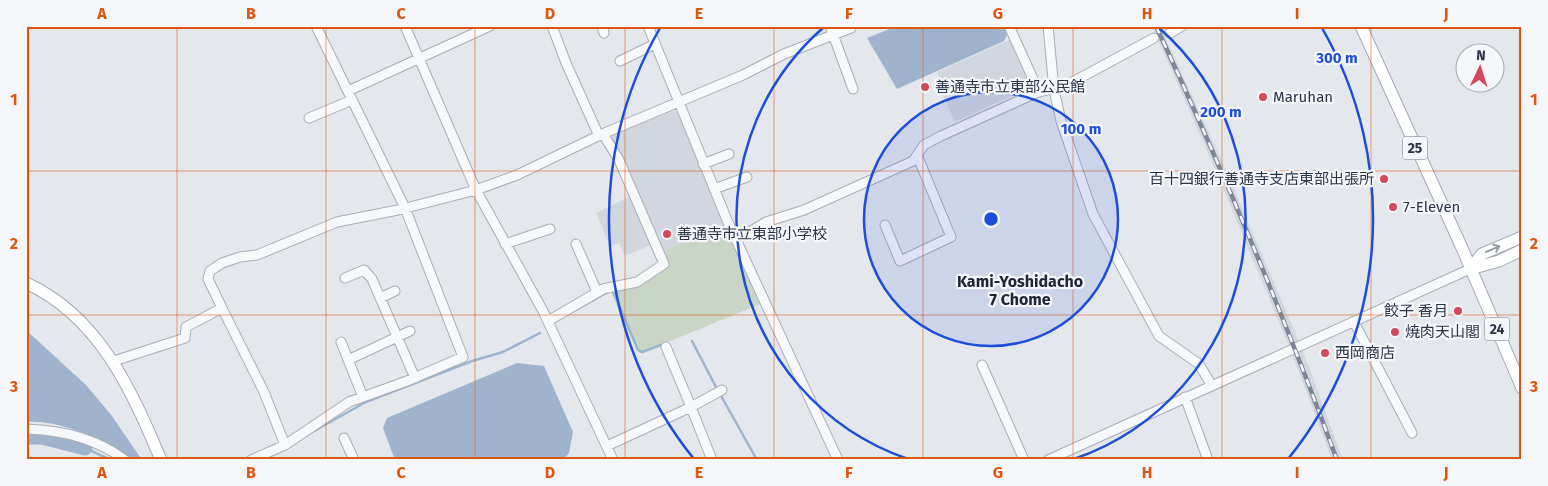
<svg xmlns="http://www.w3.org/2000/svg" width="1548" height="486" font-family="'Fira Sans','Noto Sans JP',sans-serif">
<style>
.built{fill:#d2d6de}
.green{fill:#c9d6c5}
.water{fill:#9fb4cc}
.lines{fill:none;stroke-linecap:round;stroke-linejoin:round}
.stream{stroke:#9fb4cc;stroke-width:2.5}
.river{stroke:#9fb4cc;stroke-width:15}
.minor-casing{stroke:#a9aeb7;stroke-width:11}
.major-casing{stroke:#a3abb8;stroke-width:13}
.minor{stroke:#f7f8fa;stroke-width:9}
.major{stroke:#fff;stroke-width:11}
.rail-casing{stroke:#7d8696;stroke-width:4.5}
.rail{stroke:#f4f6f9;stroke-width:2.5;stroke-dasharray:8;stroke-linecap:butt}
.oneway{stroke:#959aa2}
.grid{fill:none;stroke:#df570f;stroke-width:1;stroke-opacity:0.55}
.ring{fill:none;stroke:#1d4ed8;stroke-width:2.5}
.poi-dot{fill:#d1495b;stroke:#f4f6f9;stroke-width:2}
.labels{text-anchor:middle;stroke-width:4.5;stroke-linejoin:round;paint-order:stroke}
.shield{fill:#f4f6f9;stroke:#676e7b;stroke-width:1}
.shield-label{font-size:14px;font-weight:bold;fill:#2b3445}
.poi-label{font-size:15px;fill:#2b3445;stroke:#f4f6f9;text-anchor:start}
.neighbourhood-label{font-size:16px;font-weight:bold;fill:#1d2536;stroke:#f4f6f9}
.centre{fill:#1d4ed8;stroke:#f4f6f9;stroke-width:2.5}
.ring-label{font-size:15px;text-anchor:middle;font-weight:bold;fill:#1d4ed8;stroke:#f4f6f9;stroke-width:4.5;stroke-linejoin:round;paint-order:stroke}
.neatline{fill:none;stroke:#df570f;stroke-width:2}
.grid-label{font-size:16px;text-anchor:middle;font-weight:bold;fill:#df570f}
</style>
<rect width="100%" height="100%" fill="#e4e7ec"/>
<!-- built -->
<path class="built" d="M1152,26h8l62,135 79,185 42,114h-11l-41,-109 -78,-187z
M1011,39l21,44 -4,5 -73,34 -14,-31 4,-2 -8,-17z
M670,111l9,1 81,192 -119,49 -3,-1 -26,-58 55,-28 -11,-23 -31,13 -6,-13 -9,3 -14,-33 39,-19 -26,-58z"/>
<!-- green -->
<path class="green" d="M726,226l34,78 -119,49 -3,-1 -26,-58v-4l55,-24 -6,-14z"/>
<!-- water -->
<path class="water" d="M897,26h107l3,9 -3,6 -107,48 -30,-51z
M26,330l60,55 26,31 30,44c-12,0 -20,-9 -31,-14 -25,-13 -56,-26 -85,-24z
M517,363l27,3 29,66 -4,21 -6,7h-168l-12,-32 4,-10z"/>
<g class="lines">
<!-- stream -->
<path class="stream" d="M613,291l25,59 4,2 19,-7
M556,321l50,-28
M692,341l25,48
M720,394l37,66
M307,435l59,-33 106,-41 31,-9 37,-19
M85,448l26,12
M264,460l10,-6"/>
<!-- river -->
<path class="river" d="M26,437h16l43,11"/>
<!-- minor casing -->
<g class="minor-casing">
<path id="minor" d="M405,26l71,164 67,121 70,149
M552,26l14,37 33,73
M602,26l2,7
M648,26l79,194 111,240
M830,26l23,63
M1009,26l30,66
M1048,26l6,64 7,31 32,93 66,122 40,28 13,22
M1170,33l12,-7
M620,61l35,-17
M348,91l142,-65
M309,118l43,-18
M703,164l26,-10
M714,189l33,-12
M885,225l15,36 51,-24 -34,-82
M736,240l30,-18 38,-12 109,-49 11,-16 17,-9 95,-43 31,-8 87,-47
M505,244l45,-15
M576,244l21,48
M345,278l19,-8 8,9 43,99
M380,298l15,-7
M222,308l42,84 21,53
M548,321l55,-32 34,-7 27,-18 -45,-104 -16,-26
M1354,322l58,111
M341,342l22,55
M666,347l25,60 31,-17
M348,360l62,-29
M114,361l71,-23 1,-11 36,-19 -14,-29 2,-8 12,-8 18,-6 17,-2 80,-33 61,-12 78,-20 41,-15 83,-40 143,-60 41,-21 67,-26
M982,365l42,95
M1185,397l23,63
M26,429c35,1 71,10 99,31
M344,438l10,22
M607,446l84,-39 21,53
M251,460l34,-15 64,-43 58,-21 56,-24 -58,-149 -89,-182
M1048,460l422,-191"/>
</g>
<!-- major casing -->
<g class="major-casing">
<path id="major" d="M1361,26l101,222 60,140
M1470,269l12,-15 40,-17
M1470,269l29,-8 23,-11
M26,283c73,33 106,108 135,177"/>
</g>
<!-- minor -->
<use href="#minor" class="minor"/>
<!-- major -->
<use href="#major" class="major"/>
<!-- rail casing -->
<g class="rail-casing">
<path id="rail" d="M1156,26c66,142 127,287 181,434"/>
</g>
<!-- rail -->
<use href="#rail" class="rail"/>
</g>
<!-- one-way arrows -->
<defs><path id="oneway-shaft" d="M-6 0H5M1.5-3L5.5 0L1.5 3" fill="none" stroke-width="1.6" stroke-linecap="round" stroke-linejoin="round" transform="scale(1.25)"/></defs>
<use class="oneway" href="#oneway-shaft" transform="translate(1493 249) rotate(-23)"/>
<!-- grid -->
<path class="grid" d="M177,26v434M326,26v434M475,26v434M625,26v434M774,26v434M923,26v434M1073,26v434M1222,26v434M1371,26v434M26,171h1496M26,315h1496"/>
<!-- distance rings -->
<circle cx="991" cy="219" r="127" fill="#1d4ed8" fill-opacity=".12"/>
<g class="ring">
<circle cx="991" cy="219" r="127"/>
<path d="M908 459A254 254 0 0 1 824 27M1158 27A254 254 0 0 1 1074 459"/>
<path d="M694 459A382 382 0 0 1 660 28M1322 28A382 382 0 0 1 1288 459"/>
</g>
<!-- markers -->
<g class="poi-dot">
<circle cx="925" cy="87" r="5"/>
<circle cx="1263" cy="97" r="5"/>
<circle cx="1384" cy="179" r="5"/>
<circle cx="1393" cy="207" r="5"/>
<circle cx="667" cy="234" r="5"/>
<circle cx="1458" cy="311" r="5"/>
<circle cx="1395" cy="332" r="5"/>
<circle cx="1325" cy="353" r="5"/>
</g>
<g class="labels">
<!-- shield labels -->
<g class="shield">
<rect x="1402.5" y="136.5" width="25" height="23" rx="4"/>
<rect x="1484.5" y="317.5" width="25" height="23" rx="4"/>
</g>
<g class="shield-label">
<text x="1415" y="153">25</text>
<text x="1497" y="334">24</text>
</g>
<!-- poi labels -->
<g class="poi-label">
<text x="935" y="92">善通寺市立東部公民館</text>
<text x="1273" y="102">Maruhan</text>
<text x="1374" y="184" text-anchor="end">百十四銀行善通寺支店東部出張所</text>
<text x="1403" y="212">7-Eleven</text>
<text x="677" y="239">善通寺市立東部小学校</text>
<text x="1448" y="316" text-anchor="end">餃子 香月</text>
<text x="1405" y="337">焼肉天山閣</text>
<text x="1335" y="358">西岡商店</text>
</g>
<!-- neighbourhood labels -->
<g class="neighbourhood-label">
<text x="1020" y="287">Kami-Yoshidacho<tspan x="1020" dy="18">7 Chome</tspan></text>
</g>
</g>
<circle cx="991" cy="219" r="8" class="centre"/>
<g class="ring-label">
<text x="1337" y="63">300 m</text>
<text x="1221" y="117">200 m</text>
<text x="1081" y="134">100 m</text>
</g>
<!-- border -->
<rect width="1548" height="486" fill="none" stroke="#f4f6f9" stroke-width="55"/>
<!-- north arrow -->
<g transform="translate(1480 68) rotate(4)"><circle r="24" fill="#f4f6f9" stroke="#a4a8b1"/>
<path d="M0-4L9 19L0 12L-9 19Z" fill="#d1495b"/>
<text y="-8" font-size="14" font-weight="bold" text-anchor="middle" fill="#2b3445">N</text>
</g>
<rect x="28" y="28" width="1492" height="430" class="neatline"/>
<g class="grid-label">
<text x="102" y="19">A</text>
<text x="251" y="19">B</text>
<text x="401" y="19">C</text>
<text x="550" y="19">D</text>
<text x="699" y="19">E</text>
<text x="849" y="19">F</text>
<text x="998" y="19">G</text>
<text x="1147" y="19">H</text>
<text x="1297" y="19">I</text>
<text x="1446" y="19">J</text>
<text x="14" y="105">1</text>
<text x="1534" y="105">1</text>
<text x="14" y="249">2</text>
<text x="1534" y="249">2</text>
<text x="14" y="392">3</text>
<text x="1534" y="392">3</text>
<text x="102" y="478">A</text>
<text x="251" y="478">B</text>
<text x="401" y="478">C</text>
<text x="550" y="478">D</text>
<text x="699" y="478">E</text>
<text x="849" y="478">F</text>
<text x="998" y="478">G</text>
<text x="1147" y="478">H</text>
<text x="1297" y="478">I</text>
<text x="1446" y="478">J</text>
</g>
</svg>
